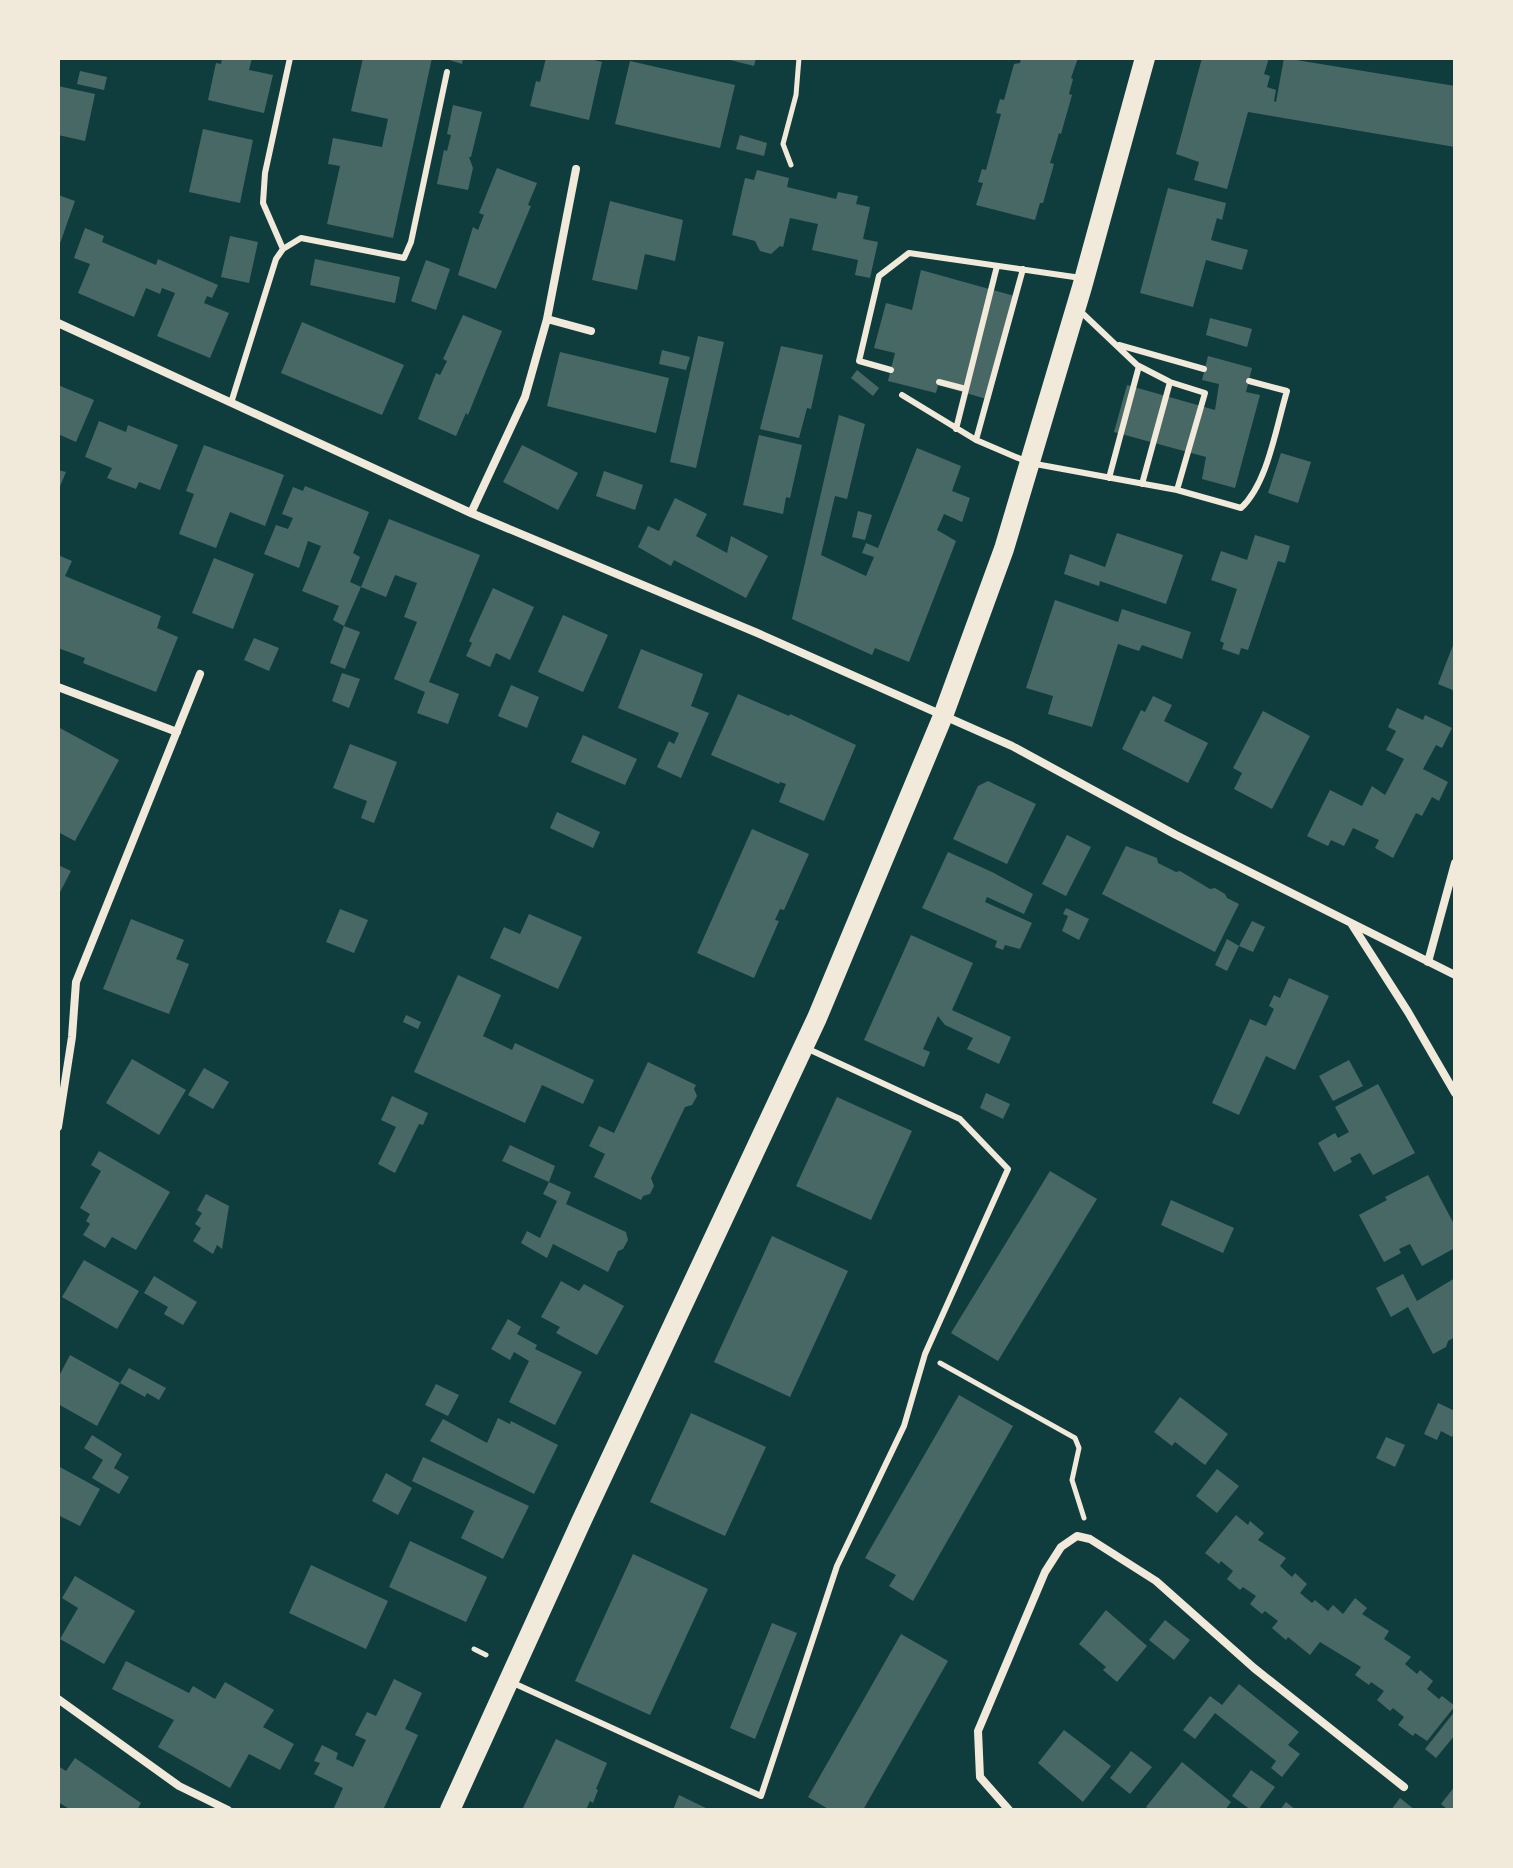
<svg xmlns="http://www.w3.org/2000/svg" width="1513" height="1868" font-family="Arial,sans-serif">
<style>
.building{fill:#486865}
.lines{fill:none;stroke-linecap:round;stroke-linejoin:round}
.path{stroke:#f1e9da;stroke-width:5}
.service{stroke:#f1e9da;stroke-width:6}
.minor{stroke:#f1e9da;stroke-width:8}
.primary{stroke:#f1e9da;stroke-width:20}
</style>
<rect width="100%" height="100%" fill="#0f3d3e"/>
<!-- building -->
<path class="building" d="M222,58h30l-3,12 24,5 -9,38 -56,-13 8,-37 5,1z
M363,58h69l-39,180 -66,-14 13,-58 -12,-2 5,-26 49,9 6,-28 -37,-8z
M443,58h20l-1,6z
M546,58h40l16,4 -13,58 -59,-14 6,-25 4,1z
M722,58h34l-2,8z
M1021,58h57l-7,20 2,1 -4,15 3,1 -11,39 -2,-1 -4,14 -5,16 4,1 -11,39h-3l-5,17 -59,-15 7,-22 -5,-1 4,-13 4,1 15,-56 -5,-1 4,-14 4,1 10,-36 6,-1z
M1202,58h67l-5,16 6,2 -3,11 9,3 -2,11 2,1 8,-44 171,28v61l-207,-35 -21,77 -33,-9 5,-18 -23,-8z
M630,61l105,24 -15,63 -105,-24z
M80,71l27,6 -3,13 -27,-6z
M58,86l37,8 -10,47 -27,-6z
M453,105l29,7 -11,45h-2l4,11 -5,22 -31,-6 7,-34 3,1 4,-16 -4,-1z
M203,129l50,11 -13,63 -51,-11z
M740,135l27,8 -3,13 -28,-7z
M497,168l40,15 -9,22 3,1 -35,83 -38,-14 15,-48 5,3 6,-15 -5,-2z
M757,170l32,8 -2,9 49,12 2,-7 20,4 -2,8 14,3 -7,32 15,3 -8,36 -15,-3 3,-15 -46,-10 6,-26 -28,-6 -7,29 -3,-1 -9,8 -11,-3 -5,-10 -23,-6 13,-57 9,2z
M1168,188l58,15 -4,17 -5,-2 -6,22 37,10 -6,20 -36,-10 -13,47 -53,-14z
M58,195l17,6 -17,48z
M610,201l73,19 -8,41 -30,-7 -8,36 -45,-10z
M85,228l19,8 -2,6 26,11 28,12 2,-6 60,26 -6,13 -5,-2 -3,7 25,10 -19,45 -53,-22 18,-43 -13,-5 -2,6 -14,-6 -12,29 -56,-24 12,-29 -16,-6z
M230,236l28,6 -9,41 -28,-6z
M315,259l85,18 -5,26 -85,-18z
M426,260l24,9 -14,41 -25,-9z
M921,270l97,27 -28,103 -52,-15 -2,8 -48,-12 7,-28 -21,-5 12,-45 26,7z
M463,315l39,16 -34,84 -2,-2 -10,23 -38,-17 18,-46 4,2 7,-14 -4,-2z
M1210,318l42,11 -5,18 -41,-12z
M302,322l102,43 -22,50 -101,-42z
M698,336l26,6 -28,126 -26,-6z
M781,346l42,9 -12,54 -4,-1 -8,30 -39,-9z
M662,350l28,7 -4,13 -27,-6z
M560,352l109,26 -13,55 -109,-27z
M1208,356l44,12 -6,24 14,3 -25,93 -33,-9 4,-22 -92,-25 13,-47 88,25 4,-26 -17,-4z
M857,370l22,18 -6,8 -22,-18z
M58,385l36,15 -18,42 -18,-8z
M839,415l26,9 -18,75 -12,-3 -14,59 45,21 8,-19 -12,-4 4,-10 12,5 39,-100 44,18 -9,25 18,7 -8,24 -18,-8 -7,16 19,11 -47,121 -34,-14 -3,7 -80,-36z
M99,421l27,11 2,-7 50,20 -18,45 -21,-8 -3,7 -29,-11 5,-10 -27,-11z
M759,435l43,10 -12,53 -4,-1 -3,17 -40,-9z
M204,445l80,30 -19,51 -35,-14 -14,36 -37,-14 15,-40 -8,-3z
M522,445l56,28 -20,37 -55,-28z
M1281,453l30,9 -13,41 -30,-10z
M58,470l8,2 -8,19z
M604,471l39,14 -8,25 -39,-14z
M305,486l64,26 -16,41 7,4 -10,25 11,5 28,-68 91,36 -51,127 30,12 -11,30 -31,-11 8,-21 -31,-13 23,-57 -13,-5 13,-34 -22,-8 -9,22 -25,-10 -17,39 -11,-6 6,-14 -37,-15 19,-45 -13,-5 -9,27 -35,-14 12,-29 12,4 5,-11 -11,-4 11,-27 10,4z
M675,498l32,16 -11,22 31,17 4,-17 37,20 -22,42 -72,-38 -3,6 -33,-19 10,-21 11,5z
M858,511l14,4 -7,25 -13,-3z
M1117,533l66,22 -17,49 -66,-23 -1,5 -35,-12 6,-20 35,13z
M1255,535l35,11 -5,17 -7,-2 -30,89 -7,-2 -2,7 -17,-6 2,-6 -4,-2 17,-52 -26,-9 10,-29 26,9z
M58,555l14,6 -7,15 96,40 -4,12 21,9 -22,55 -73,-29 2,-5 -27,-10z
M214,558l40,16 -21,55 -41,-16z
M493,588l41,19 -24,53 -14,-7 -6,14 -24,-11 6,-13 -3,-2z
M1055,600l63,22 4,-13 69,23 -9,27 -40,-14 -3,6 -21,-7 -26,83 -44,-13 5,-18 -27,-8z
M563,615l45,20 -25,57 -45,-20z
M344,626l16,6 -15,37 -15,-6z
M254,638l25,10 -10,23 -25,-11z
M1455,640v51l-17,-7z
M641,649l62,25 -12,32 18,7 -28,65 -24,-11 12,-26 5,3 5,-11 -61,-25z
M342,673l18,6 -11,29 -17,-7z
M511,685l28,12 -12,31 -29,-12z
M738,694l51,22 1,-2 66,31 -32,76 -45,-19 7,-18 -6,-2 -1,2 -68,-29z
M1153,696l19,9 -8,16 44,22 -20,40 -66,-34 19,-39 4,2z
M1397,708l26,12 2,-5 27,13 -10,20 -6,-3 -13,24 25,13 -9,19 -7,-4 -10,19 -6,-3 -23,45 -18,-10 4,-8 -26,-12 -9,18 -13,-6 -3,6 -21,-10 23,-46 32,16 10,-20 13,9 19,-36 -18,-9 10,-19 -8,-4z
M1263,711l47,25 -38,73 -38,-20 8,-16 -9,-5z
M58,727l61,33 -44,81 -17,-9z
M583,735l54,24 -12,26 -54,-23z
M350,744l47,18 -23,61 -13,-5 6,-17 -34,-13z
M988,781l48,23 -29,60 -54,-25 25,-53z
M557,812l43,20 -7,16 -43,-20z
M752,829l57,25 -25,56 -4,-1 -5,11 4,1 -25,57 -57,-25z
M1067,835l24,12 -25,49 -24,-12z
M1126,846l31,12 1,5 18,9 4,-1 30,18 5,-1 10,6 2,4 12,6 -24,48 -113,-58z
M948,852l44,20 41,22 -9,20 -37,-17 -2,5 47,21 -12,26 -15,-4 -2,5 -8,-3 2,-6 -75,-33z
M58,865l13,6 -13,25z
M1066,908l23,11 -10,21 -17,-9 6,-15 -5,-2z
M340,909l28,11 -14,33 -28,-11z
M529,914l53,23 -24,52 -68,-31 14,-31 16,7z
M131,919l53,21 -8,19 13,5 -20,50 -66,-25z
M1252,921l13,6 -12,25 -14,-6z
M911,935l62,28 -21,47 59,27 -12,27 -32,-15 6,-11 -28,-13 -7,-9 -15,33 7,3 -6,15 -60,-27z
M1227,939l12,7 -12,25 -12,-6z
M458,975l43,20 -18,41 29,14 3,-7 79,37 -11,24 -41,-19 -17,38 -111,-51z
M1289,978l40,18 -34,74 -29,-14 -27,59 -27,-12 38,-84 16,7 8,-17 -5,-3 5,-11 6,3z
M406,1015l15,7 -3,7 -15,-7z
M132,1059l54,31 -27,45 -53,-32z
M1349,1060l14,26 -30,15 -14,-25z
M648,1062l48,23 -2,4 3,7 -5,9 -7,2 -34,71 3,8 -4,8 -7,2 -2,4 -47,-23 11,-23 -16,-8 10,-20 15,7z
M204,1068l25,14 -16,27 -25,-14z
M1378,1084l37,69 -42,22 -13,-22 -10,5 2,4 -18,10 -16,-29 17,-10 3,5 11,-6 -14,-25z
M986,1093l24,11 -7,15 -23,-11z
M392,1096l36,17 -5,12 -4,-1 -24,49 -17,-9 18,-37 -15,-7z
M837,1097l75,34 -41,89 -75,-34z
M510,1145l45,21 -6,16 22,10 -5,12 60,28 2,8 -5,9 -5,2 -10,21 -55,-28 -6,14 -26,-15 6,-12 13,7 17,-37 -14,-7 6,-12 -47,-21z
M99,1151l71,41 -34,58 -24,-13 -7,11 -22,-13 7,-11 -4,-3 4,-7 -10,-6 21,-37 -10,-6z
M1050,1171l47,28 -99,162 -47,-28z
M1428,1175l27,51v22l-33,18 -12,-22 -11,5 2,4 -17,9 -25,-47 28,-15 -2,-3z
M206,1194l23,12 -7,43 -5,-4 -4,9 -20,-13 8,-13 -6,-4 7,-11 -5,-3z
M1171,1200l63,28 -11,25 -62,-28z
M772,1236l76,35 -58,126 -76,-35z
M84,1260l55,31 -22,38 -55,-32z
M1403,1274l14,27 38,-23v59l-7,4 -2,6 -13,7 -25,-47 -17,10 -15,-29z
M154,1276l43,26 -14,23 -19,-11 4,-7 -24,-14z
M561,1281l18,10 5,-7 40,22 -27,49 -41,-22 4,-6 -19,-10z
M508,1319l13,8 -4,7 20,11 -2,4 47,23 -27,53 -46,-23 20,-41 -15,-9 -4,8 -19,-11z
M70,1355l50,28 -23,43 -39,-22v-26z
M129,1368l37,20 -7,12 -12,-7 -2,4 -25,-14z
M436,1384l23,11 -11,21 -23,-11z
M959,1395l54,31 -100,175 -24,-15 7,-11 -31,-17z
M1180,1397l48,37 -23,31 -30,-23 -3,4 -18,-14z
M1438,1403l17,8v19l-3,7 -11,-6 -4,9 -13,-6z
M691,1413l75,34 -41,89 -75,-34z
M498,1418l12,6 1,-3 47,24 -24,49 -104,-53 13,-22 44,24z
M92,1435l30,19 -8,14 15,9 -10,17 -27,-16 11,-18 -19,-12z
M1386,1437l19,8 -10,22 -19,-9z
M423,1457l106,49 -26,53 -42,-21 13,-27 -62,-30z
M58,1466l42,23 -20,37 -22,-11z
M1217,1469l22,17 -22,27 -21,-17z
M386,1473l26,15 -14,27 -26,-14z
M1236,1515l12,10 2,-4 14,12 -6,7 28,18 -6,8 12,11 3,-4 12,11 -7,9 12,10 3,-3 13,11 5,-6 10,9 12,-16 12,10 -5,6 27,17 -5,8 27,18 -6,7 12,10 3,-4 13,11 -6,8 12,10 3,-3 13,10 -28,35 -12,-8 -2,3 -15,-11 6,-8 -11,-9 -3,3 -13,-11 7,-9 -13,-9 -2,3 -14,-10 6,-8 -41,-25 -10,13 -22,-18 -2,3 -14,-12 6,-7 -13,-10 -3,3 -12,-10 6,-8 -13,-9 -3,3 -13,-11 6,-8 -12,-10 -2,3 -14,-11z
M410,1541l77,36 -21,45 -77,-35z
M633,1554l75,35 -58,126 -75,-34z
M311,1565l77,36 -22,48 -77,-36z
M75,1576l60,35 -31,53 -44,-25 18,-31 -16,-10z
M1106,1610l41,36 -30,36 -14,-12 3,-3 -27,-23z
M1165,1620l25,20 -16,20 -25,-20z
M772,1623l25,10 -42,106 -25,-11z
M901,1634l47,27 -85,149h-33l-22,-13z
M126,1661l63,32 4,-7 22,13 10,-17 49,28 -11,17 31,17 -14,26 -31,-16 -19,34 -72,-41 16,-27 -62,-31z
M394,1679l28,14 -17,36 13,6 -35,75h-50l10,-22 -29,-14 6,-11 -6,-2 8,-16 16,8 -2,6 17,8 13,-27 -11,-5 12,-23 9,4z
M1239,1684l60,48 -11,13 12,9 -18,23 -11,-9 5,-7 -61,-48 -20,26 -12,-9 27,-34 12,9z
M1455,1711v24l-19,23 -11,-9z
M1064,1730l47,36 -28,36 -45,-39z
M556,1739l51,24 -11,26 2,1 -5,13 -3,-2 -4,9h-64z
M1131,1751l21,16 -22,27 -20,-16z
M75,1758l66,45 -4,7h-66l-13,-8v-36l8,5z
M1182,1762l49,40 -6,8h-75l-4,-3z
M1251,1770l24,17 -17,23h-7l-19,-14z
M1455,1786v24h-7l-7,-6z
M679,1795l2,1 29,14h-37z
M1400,1798l15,12h-24z
M1286,1802l10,8h-16z"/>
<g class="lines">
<!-- path -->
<path class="path" d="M791,165l-8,-21 13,-49 3,-37
M940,1363l135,75 4,10 -7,32 12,38
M474,1649l12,6"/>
<!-- service -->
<path class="service" d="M283,249l-20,-46 2,-30 25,-115
M1079,310l58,55 33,17 35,11 -28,97
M1119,345l85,24
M891,370l-32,-9 20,-85 30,-23 172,25
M939,382l27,7
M902,395l74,45 54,23 147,27 64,18c27,-25 35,-81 46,-117l-38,-10
M231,403l45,-144 7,-10 18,-11 103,20 7,-16 36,-170
M956,429l41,-163
M976,440l47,-171
M1109,478l30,-112
M1142,484l28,-102
M511,1682l250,114 76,-230 67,-140 21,-72 83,-185 -48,-50 -154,-71"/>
<!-- minor -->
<path class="minor" d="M576,169l-29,150 44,12
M58,323l413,190 284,119 257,114 164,89 279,140
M471,513l54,-116 22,-78
M58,687l119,45
M1351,923l57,89 47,81
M1428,962l27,-99
M58,1127l14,-90 4,-55 124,-308
M58,1699l121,87 49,24
M1009,1810l-29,-33 -2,-46 67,-159 16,-25 16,-11 13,3 66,42 98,87 150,119"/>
<!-- primary -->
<path class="primary" d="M450,1810l130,-286 237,-506 126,-302 61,-167 78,-262 63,-229"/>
</g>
<!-- border -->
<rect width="1513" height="1868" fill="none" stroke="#f1e9da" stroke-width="120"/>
</svg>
